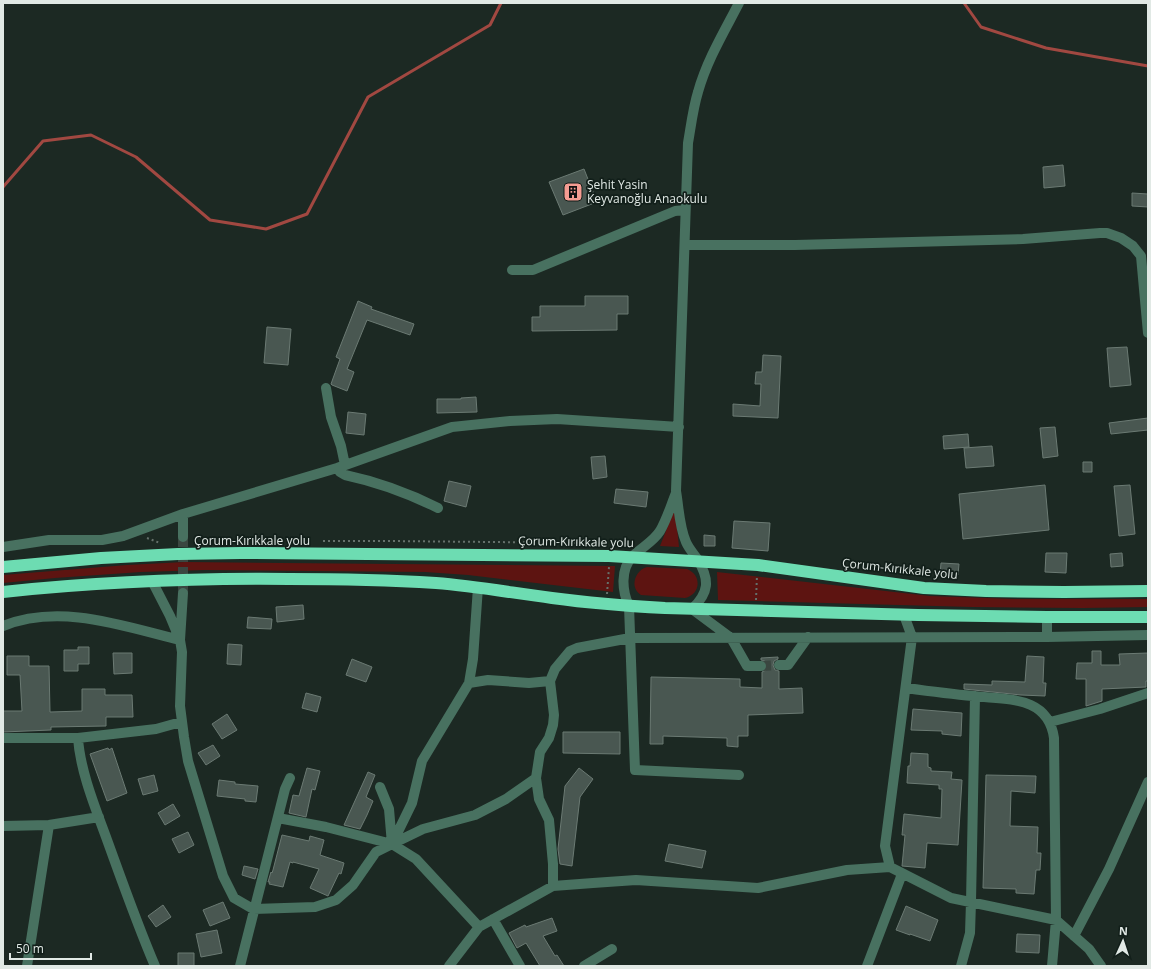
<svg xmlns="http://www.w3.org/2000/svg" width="1151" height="969" font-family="'Open Sans',sans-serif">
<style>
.green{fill:#5d1411}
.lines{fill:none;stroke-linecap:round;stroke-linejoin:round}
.stream{stroke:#a14841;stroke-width:3}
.building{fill:#495751;stroke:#6b7a73}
.minor-tunnel{stroke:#3a4640;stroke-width:10;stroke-dasharray:10 5;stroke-linecap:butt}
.path{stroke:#65706b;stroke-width:2;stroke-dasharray:2 3;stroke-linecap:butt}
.minor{stroke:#487160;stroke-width:10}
.highway{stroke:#6ddcb2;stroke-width:12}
.labels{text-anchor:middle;stroke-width:3.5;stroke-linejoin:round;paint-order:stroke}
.poi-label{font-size:12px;fill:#e1e9e5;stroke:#121f1a;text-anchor:start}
.street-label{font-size:12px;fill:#e1e9e5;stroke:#121f1a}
</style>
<rect width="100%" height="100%" fill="#1c2923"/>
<!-- green -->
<path class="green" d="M675,508l4,39 -19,-1z
M185,562l430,4 -2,26 -145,-17 -43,-3 -220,-2 -64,2 -86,6 -52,5v-8l12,-1 112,-9z
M647,567l40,2c15,6 14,25 -2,29l-44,-3c-12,-7 -6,-25 6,-28z
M717,572l213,24 84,3h134v8l-65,1 -111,-1 -254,-7z"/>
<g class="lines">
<!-- stream -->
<path class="stream" d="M964,3l17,24 65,21 102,18
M3,187l40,-46 48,-6 45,22 74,63 56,9 41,-15 61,-117 122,-72 11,-22"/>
</g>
<!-- building -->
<path class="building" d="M1063,165l2,21 -21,2 -1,-21z
M584,169l13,33 -34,13 -14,-33z
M1132,193l16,1v13l-16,-1z
M585,296h43v18h-11v16l-85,1v-14h8v-11h45z
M358,301l14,6 -1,2 43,15 -4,11 -43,-15 -20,49 7,3 -7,19 -15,-6 -1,-1 9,-25 -4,-2z
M267,327l24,2 -3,36 -24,-2z
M1127,347l4,38 -21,2 -3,-39z
M763,355l18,1 -3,62 -45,-2v-12l27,2 1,-22h-6l1,-12h6z
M476,397l1,15 -40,1v-14h24v-1z
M348,412l18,2 -2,21 -18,-2z
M1148,418v12l-37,4 -2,-11z
M1055,427l3,29 -15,2 -3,-30z
M968,434l1,13 -25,2 -1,-13z
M992,446l2,20 -28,2 -2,-20z
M605,456l2,21 -14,2 -2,-22z
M1083,462h9v10h-9z
M449,481l22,5 -5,21 -22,-6z
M1045,485l4,45 -86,9 -4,-45z
M1130,485l5,49 -16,2 -5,-50z
M616,489l32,3 -2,15 -32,-4z
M734,521l36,2 -2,28 -36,-3z
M704,535l11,1v10h-11z
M1046,553h21l-1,20 -21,-1z
M1122,553l1,13 -12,1 -1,-13z
M941,563l18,1 -1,11 -18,-1z
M303,605l1,14 -27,3 -1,-15z
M248,617l24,2 -1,10 -24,-1z
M228,644l14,1 -1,20 -14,-1z
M78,647h11v17h-11v7h-14v-21h14z
M1092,651h9v14h19l-1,-11 29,-1v28h-2v6l-44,2v12l-16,5v-27h-10l1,-16h15z
M113,653h19v20l-18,1z
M7,656h22v10h20l1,46 32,-1v-22h23v6h27l1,22h-27v9l-55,1v3l-48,2v-21h19l-2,-36h-13z
M1027,656l17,1 -1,26h3l-1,13 -24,-1 -57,-6v-5l28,1v-4l33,1z
M778,657v2l-4,2 -1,4 2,5 4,1v18l23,-1 1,25 -55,2v21h-10v11l-11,-1v-8l-64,-2v8h-13l1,-67 89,2v8l22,1v-16l4,-2 1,-4 -2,-5 -4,-1v-2z
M352,659l20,8 -6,15 -20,-7z
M306,693l15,4 -4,15 -15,-4z
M913,709l49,4 -1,23 -19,-2v-3l-31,-1z
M227,714l10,16 -15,9 -10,-15z
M563,732h57v22l-57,-1z
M213,745l7,11 -14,9 -8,-12z
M108,748l1,2 3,-2 15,45 -20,8 -17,-47z
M911,753l17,1v13l3,1v3l21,1 -1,7 11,1 -4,65 -31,-2 -2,25 -23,-2 3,-31h-3l2,-21 37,4 1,-29h-3v-4l-32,-2 1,-17h2z
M307,768l13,3 -5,19 -3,-1 -6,28 -17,-4 4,-18 6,1z
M579,768l14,11 -13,18 -8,69 -12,-2 -2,-15 7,-63z
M368,772l7,3 -9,22 7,4 -6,14 -7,14 -16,-4z
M154,775l4,16 -15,4 -5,-16z
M986,775l50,1 -1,17 -24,-2 -1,35 28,1 -1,26h4l-1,17h-4l-2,24 -18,-1v-4l-33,-1z
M219,780l16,2v2l23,2 -2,16 -11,-1v-2l-28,-3z
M173,804l7,12 -15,9 -7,-12z
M188,832l6,13 -15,8 -7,-14z
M282,835l27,6 1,-5 14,4 -4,15 24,8 -3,11 -2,-1 -11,23 -18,-8 9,-19 -26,-7v1l-3,-1 -7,25 -14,-3 1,-2h-2l3,-10 1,1 1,-3z
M669,844l37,7 -4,17 -37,-7z
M244,866l14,3 -3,10 -13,-4z
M223,902l7,16 -20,8 -7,-16z
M163,905l8,12 -15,10 -8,-11z
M906,906l32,14 -8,21 -20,-7v1l-14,-5z
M552,918l5,13 -14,5 12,20 2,-1 7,11h-24l-14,-23 -9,5 -8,-15 16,-8 1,2z
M217,930l5,23 -21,4 -5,-23z
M1017,934l23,1 -1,18 -23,-1z
M178,953h16v13h-16z"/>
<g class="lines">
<!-- minor-tunnel -->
<path class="minor-tunnel" d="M183,537v56
M761,666l18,-1"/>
<!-- path -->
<path class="path" d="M147,538l13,5
M238,541l29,-2 10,2
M323,541h65l207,2
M611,544h16l5,-2
M607,594l2,-27
M756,600l1,-25"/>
<!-- minor -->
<path class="minor" d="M739,3c-15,29 -32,57 -41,89 -5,16 -7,34 -10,51l-12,348c3,17 3,35 10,51 3,7 8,12 12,18 12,20 11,33 -6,49l39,29 16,28h14
M685,245h110l228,-6 77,-6h7l14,5 12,8 8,10 7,77
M512,270h21l142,-59 10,-1
M326,388l5,29 10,29 4,19
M337,468l3,4 5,3c33,7 63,18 93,33
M676,493c-5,12 -9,26 -16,38 -7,11 -18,16 -27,25 -13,13 -11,35 -4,50l6,164 104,5
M183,537v-23
M3,547l46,-7h53l21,-4 60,-22 154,-46 115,-41 58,-6 47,-2 122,8
M152,581l18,35 10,24 2,12 -2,54 4,31 4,24 35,115 11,22 19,11 62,-2 21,-7 17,-15 23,-33 16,-8 20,-41 10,-42 47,-78 19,-3 41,3 21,-2
M904,615l8,22 -27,209 5,21 61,31 105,22 33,29 12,17
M1047,617v20
M3,626c57,-23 120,0 177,14l3,-47
M779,665h9l20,-28
M469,683l4,-24 5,-72
M906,688c22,3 45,6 67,8 33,4 75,-1 81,42l2,182 -4,46
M1050,722l50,-13 48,-16
M3,738h75l78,-9 25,-7
M78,738c2,32 17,69 28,99 16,44 31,87 49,129
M536,778l3,21 10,21 4,44v22
M380,787l9,22 3,35 24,15 63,68
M278,818l48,9 66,17 31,-15 52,-14 31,-16 30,-21 4,-26 9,-14 4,-13 1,-10 -4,-34 5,-12 15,-18 7,-3 53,-10 417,-1 101,-2
M3,826l46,-1 50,-8
M493,919l27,47
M1074,936l35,-67 39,-87
M27,966l22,-141
M240,966l45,-177 5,-11
M449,966l30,-39 74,-41 40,-3 43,-3 122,8 89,-18 43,-3
M584,966l28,-17
M867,966l35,-92
M961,966l9,-33 1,-31 4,-206"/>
<!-- highway -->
<path class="highway" d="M3,567l98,-9 77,-4 63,-1 368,3 149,9 166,23 62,3 78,1 84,-1
M3,592c95,-10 191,-14 286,-13 49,0 98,1 147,4 39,3 77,10 116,15 37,5 75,8 113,10l253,7 129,2h101"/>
</g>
<!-- icons -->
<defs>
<g id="building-square" transform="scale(1)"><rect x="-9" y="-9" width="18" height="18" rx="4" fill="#f59c92" stroke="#121f1a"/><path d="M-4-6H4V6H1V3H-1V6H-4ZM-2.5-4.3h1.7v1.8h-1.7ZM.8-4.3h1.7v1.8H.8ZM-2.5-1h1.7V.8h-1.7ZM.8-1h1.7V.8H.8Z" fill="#111"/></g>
</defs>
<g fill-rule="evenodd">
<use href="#building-square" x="573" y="192"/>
</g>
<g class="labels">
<!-- poi labels -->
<g class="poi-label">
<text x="587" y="189">Şehit Yasin<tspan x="587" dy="14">Keyvanoğlu Anaokulu</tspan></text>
</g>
<!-- street labels -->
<g class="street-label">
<text x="252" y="545">Çorum-Kırıkkale yolu</text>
<text transform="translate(576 542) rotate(1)" y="4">Çorum-Kırıkkale yolu</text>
<text transform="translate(900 569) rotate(6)" y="4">Çorum-Kırıkkale yolu</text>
</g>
</g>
<!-- border -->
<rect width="1151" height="969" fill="none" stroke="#e1e9e5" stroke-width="8"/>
<!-- north arrow -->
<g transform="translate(1123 941) rotate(3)" stroke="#121f1a" stroke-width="3" paint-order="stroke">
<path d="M0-3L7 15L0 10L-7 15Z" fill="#e1e9e5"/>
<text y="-6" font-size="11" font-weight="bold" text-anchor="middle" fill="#e1e9e5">N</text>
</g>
<!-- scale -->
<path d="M10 953v6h81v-6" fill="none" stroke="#e1e9e5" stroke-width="2"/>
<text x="16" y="953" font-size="12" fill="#e1e9e5" stroke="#121f1a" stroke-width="3" paint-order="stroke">50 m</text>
</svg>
